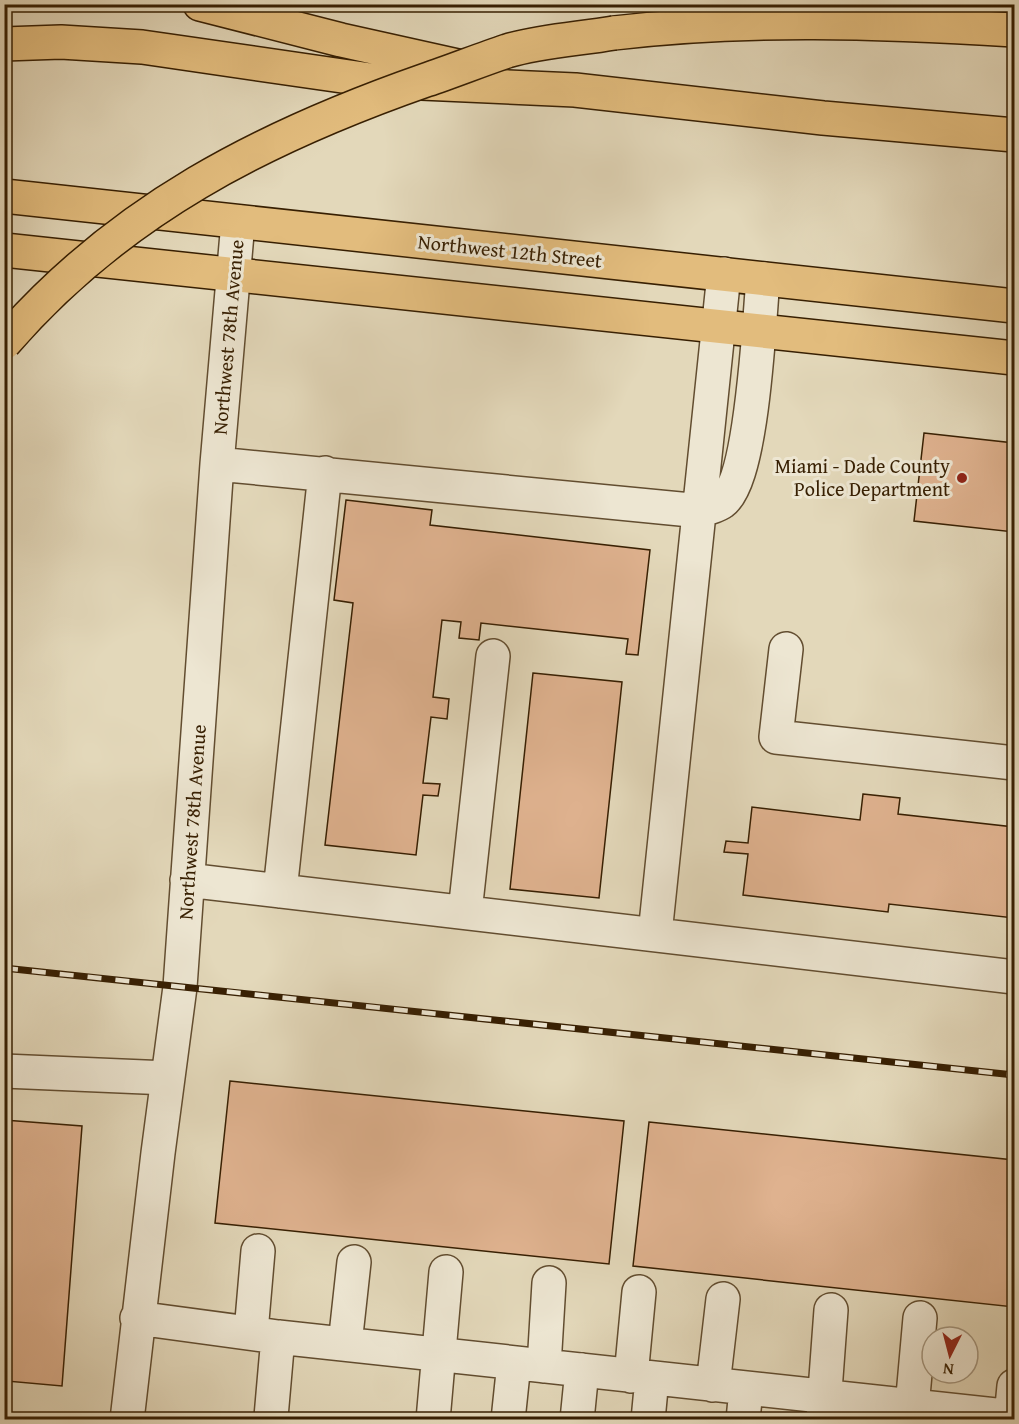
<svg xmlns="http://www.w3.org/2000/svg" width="1019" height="1424" font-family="'Gentium Book Plus',serif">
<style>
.building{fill:#dfb28f;stroke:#371f02;stroke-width:1.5}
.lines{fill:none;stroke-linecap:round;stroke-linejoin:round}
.minor-casing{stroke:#624d30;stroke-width:36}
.major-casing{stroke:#371f02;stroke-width:36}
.highway-casing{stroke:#371f02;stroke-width:36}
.minor{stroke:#ede6d2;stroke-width:33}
.major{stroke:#e2bc7d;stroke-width:33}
.highway{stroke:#e2bc7d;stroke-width:33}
.rail-casing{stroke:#371f02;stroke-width:7}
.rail{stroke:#ede6d2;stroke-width:4.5;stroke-dasharray:14;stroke-linecap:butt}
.highway-bridge-casing{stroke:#371f02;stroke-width:36;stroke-linecap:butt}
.highway-bridge{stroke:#e2bc7d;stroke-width:33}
.poi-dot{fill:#8f2418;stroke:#ede6d2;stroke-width:2}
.labels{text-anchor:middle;stroke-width:6;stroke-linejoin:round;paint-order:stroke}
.street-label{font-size:20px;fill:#371f02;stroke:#ede6d2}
.poi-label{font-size:20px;fill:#371f02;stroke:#ede6d2;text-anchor:end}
</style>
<rect width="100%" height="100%" fill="#e3d8ba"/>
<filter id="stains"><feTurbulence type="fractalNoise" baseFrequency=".00333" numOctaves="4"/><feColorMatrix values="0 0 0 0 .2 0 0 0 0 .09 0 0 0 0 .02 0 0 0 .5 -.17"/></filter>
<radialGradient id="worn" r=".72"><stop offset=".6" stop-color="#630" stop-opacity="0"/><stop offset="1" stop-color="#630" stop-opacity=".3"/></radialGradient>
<!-- building -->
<path class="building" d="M924,433l90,10v89l-100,-11z
M346,500l86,10 -2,15 220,25 -12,105 -12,-1 2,-15 -147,-16 -2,17 -20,-2 2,-16 -19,-2 -9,77 16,2 -2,20 -16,-2 -8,66 17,1 -2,12 -15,-1 -7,60 -91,-10 28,-242 -19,-3z
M533,673l89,9 -23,216 -89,-9z
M863,794l37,4 -2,16 116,13v91l-125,-14 -1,8 -145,-17 5,-41 -24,-2 2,-11 22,2 4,-36 108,13z
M230,1081l394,40 -15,143 -394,-41z
M4,1120l78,6 -20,260 -55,-5 -1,21z
M649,1122l365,38v147l-381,-41z"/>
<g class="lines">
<!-- minor casing -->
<g class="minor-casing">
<path id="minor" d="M217,464l484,47c6,-3 16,-5 21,-9 31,-22 37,-181 41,-223
M786,649l-10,88 238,26
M187,880l827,97
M280,891l45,-418
M465,912l28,-256
M655,934l69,-660
M4,1071l164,7
M137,1318l141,19 736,80
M251,1332l7,-81
M345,1344l9,-82
M544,1366l5,-83
M631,1376l8,-84
M713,1385l10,-86
M912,1407l8,-89
M271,1417l7,-80
M1011,1417l3,-31
M823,1418l8,-108
M127,1420l31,-267 22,-166 37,-523 21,-242
M433,1420l13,-148
M508,1420l6,-57
M577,1420l5,-50
M648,1420l4,-42
M743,1420l3,-31"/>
</g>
<!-- major casing -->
<g class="major-casing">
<path id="major" d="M4,196l1010,110
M4,250l1010,108"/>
</g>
<!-- highway casing -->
<g class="highway-casing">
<path id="highway" d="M200,4l141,36 135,30
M614,33c133,-16 267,-11 400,-3
M4,44l57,-2 81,5 235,34 198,9 248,28 191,17"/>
</g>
<!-- minor -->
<use href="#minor" class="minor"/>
<!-- major -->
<use href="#major" class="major"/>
<!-- highway -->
<use href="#highway" class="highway"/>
<!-- rail casing -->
<g class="rail-casing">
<path id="rail" d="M4,968l1010,107"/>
</g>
<!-- rail -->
<use href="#rail" class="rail"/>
<!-- highway-bridge casing -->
<g class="highway-bridge-casing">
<path id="highway-bridge" d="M4,343c115,-133 259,-206 422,-263 27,-9 54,-20 81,-29 34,-10 72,-12 107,-18"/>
</g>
<!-- highway-bridge -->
<use href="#highway-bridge" class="highway-bridge"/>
</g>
<!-- markers -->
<circle class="poi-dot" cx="962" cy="478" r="6"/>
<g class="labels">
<!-- street labels -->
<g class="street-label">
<text transform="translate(510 251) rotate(6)" y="7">Northwest 12th Street</text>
<text transform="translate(228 337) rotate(-85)" y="7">Northwest 78th Avenue</text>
<text transform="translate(192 822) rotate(-86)" y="7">Northwest 78th Avenue</text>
</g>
<!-- poi labels -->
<g class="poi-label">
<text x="950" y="473">Miami - Dade County<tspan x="950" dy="23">Police Department</tspan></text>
</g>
</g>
<!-- margin -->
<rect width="1019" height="1424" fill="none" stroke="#e3d8ba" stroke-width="24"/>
<rect x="6" y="6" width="1007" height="1412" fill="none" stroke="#371f02" stroke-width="3"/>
<rect x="12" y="12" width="995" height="1400" fill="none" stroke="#371f02" stroke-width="1.5"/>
<!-- north arrow -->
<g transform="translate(950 1355) rotate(186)"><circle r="28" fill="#ede6d2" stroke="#a4967f" stroke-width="1.5"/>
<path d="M0-4.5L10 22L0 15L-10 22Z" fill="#8f2418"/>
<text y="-9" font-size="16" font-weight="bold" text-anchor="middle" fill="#371f02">N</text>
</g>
<rect width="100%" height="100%" filter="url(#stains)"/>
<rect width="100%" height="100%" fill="url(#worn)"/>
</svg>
